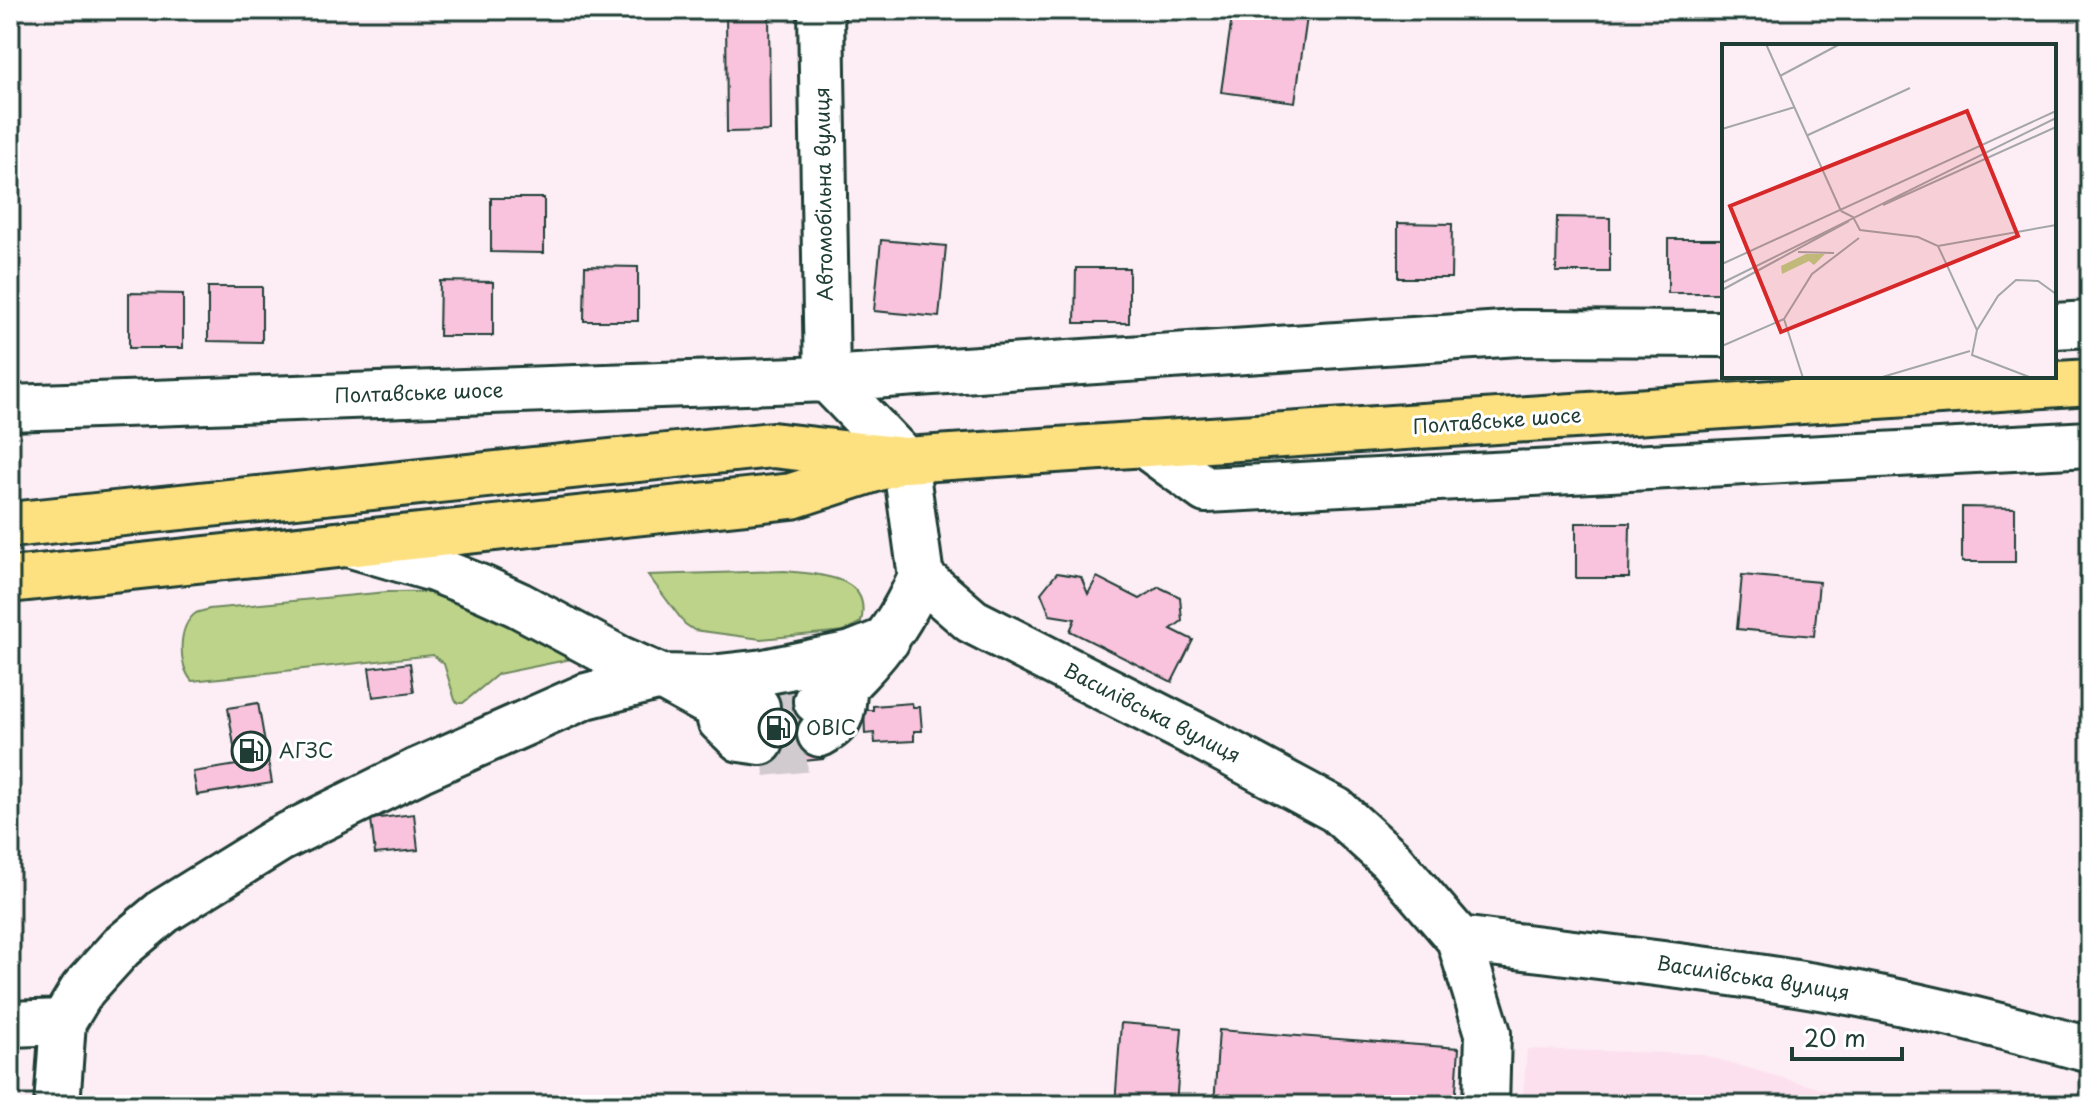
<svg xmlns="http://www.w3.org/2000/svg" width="2100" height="1115" font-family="'Playpen Sans',sans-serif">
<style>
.built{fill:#fce0ee}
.green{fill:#bcd389;stroke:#6e885e;stroke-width:2}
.building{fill:#f9c3dd;stroke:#1f3d34;stroke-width:2}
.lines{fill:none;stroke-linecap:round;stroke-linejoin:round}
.minor-tunnel{stroke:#d1cace;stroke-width:44;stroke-dasharray:44 22;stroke-linecap:butt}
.minor-casing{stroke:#1f3d34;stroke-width:50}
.highway-casing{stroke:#1f3d34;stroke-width:50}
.minor{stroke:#fff;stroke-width:44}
.highway{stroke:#fde080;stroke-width:44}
.labels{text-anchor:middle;stroke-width:6;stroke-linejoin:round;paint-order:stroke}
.street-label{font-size:20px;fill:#1f3d34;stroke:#fff}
.poi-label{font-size:20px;fill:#1f3d34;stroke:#fff;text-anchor:start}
.inset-road{fill:none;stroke:#a4a7a8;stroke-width:2}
.view{fill:#d62828;fill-opacity:0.15;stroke:#d62828;stroke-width:4}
.inset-edge{fill:none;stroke:#1f3d34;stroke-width:4}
</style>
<rect width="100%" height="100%" fill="#fdedf5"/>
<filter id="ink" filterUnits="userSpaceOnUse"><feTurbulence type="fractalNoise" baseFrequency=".0125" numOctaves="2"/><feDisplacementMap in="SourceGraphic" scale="16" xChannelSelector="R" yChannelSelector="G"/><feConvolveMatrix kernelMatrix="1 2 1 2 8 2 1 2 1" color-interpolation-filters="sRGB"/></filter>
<g filter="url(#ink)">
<!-- built -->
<path class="built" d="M1527,1049l172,5 178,51h-355z"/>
<!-- green -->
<path class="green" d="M785,571c32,4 88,3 76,51l-17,9 -83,8 -67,-9 -9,-6 -37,-49z
M387,592c15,0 30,-1 45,1 49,6 101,41 144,65l-78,16 -35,29h-5l-3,-3 -11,-36 -11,-9 -241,26c-14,-15 -15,-55 4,-68 4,-2 9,-2 13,-4z"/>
<!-- building -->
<path class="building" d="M726,10h43l1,121 -43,1z
M1233,10h75l-13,92 -74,-10z
M491,198h53v55l-53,-1z
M1557,217l53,1v54h-54z
M1398,223l54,1 -1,54h-53z
M1668,239h54v54h-54z
M881,240l65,6 -7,71 -65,-6z
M585,266l53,1v54h-54z
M1076,268h53v55h-54z
M440,281l53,1v54h-54z
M208,287h54v55l-54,-1z
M129,293l54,1v54h-54z
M1962,507l53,1v54h-53z
M1576,523h54l-1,55h-53z
M1057,573l24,4 7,17 9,-17 43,22 19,-12 21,10 2,24 -11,8 22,11 -21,42 -102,-51 5,-12 -25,-4 -9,-22z
M1742,575l77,7 -5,54 -77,-7z
M410,663l4,29 -41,5 -4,-29z
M816,696l7,63 -60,6 -7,-62z
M258,703l14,80 -75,12 -4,-23 44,-7 -9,-57z
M912,703l1,4h7l2,24h-8v10l-39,2 -1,-10 -9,1 -1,-24h9v-4z
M414,814l4,36 -43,4 -4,-35z
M1121,1023l61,5 -6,77h-61z
M1219,1030l240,18 -4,57h-241z"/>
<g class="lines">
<!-- minor-tunnel -->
<path class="minor-tunnel" d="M757,707l59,-6
M762,754l60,-6"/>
<!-- minor casing -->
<g class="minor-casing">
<path id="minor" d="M821,10l6,369
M2054,326l36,-2
M827,379l78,81 16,117 51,44 232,118 132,71 54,49 69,80 29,94 -2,72
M10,408l817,-29 691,-46 206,1
M1143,444l63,46 884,-46
M348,544l86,25 50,20 35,16 101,54 41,18 42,23 16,6 38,1
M816,701c22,-4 26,-13 41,-28 29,-30 47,-58 64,-96
M720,720l20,19 21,3
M820,734c21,-11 22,-19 24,-41
M1459,939c133,17 268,30 400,55 77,15 155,35 231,56
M10,1024l53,-2
M57,1105l6,-83 20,-33 38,-42 43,-36 116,-72 139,-69 167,-74 75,-19 49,1 54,-6 88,-18 35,-14"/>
</g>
<!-- highway casing -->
<g class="highway-casing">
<path id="highway" d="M10,525l762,-80 133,15 1185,-78
M10,580l782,-84 98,-32"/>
</g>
<!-- minor -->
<use href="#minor" class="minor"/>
<!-- highway -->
<use href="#highway" class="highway"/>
</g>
</g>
<!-- icons -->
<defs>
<g id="fuel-ring" transform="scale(2)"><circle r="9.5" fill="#fff" stroke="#1f3d34" stroke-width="1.5"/><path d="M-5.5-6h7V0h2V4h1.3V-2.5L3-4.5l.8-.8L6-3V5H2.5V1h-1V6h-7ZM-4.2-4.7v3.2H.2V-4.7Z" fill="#1f3d34"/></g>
</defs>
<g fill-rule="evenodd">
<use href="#fuel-ring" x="778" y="728"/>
<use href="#fuel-ring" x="251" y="751"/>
</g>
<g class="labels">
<!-- street labels -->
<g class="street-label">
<text transform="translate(824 194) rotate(-91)" y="7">Автомобільна вулиця</text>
<text transform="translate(419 393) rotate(-2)" y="7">Полтавське шосе</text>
<text transform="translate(1497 421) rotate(-4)" y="7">Полтавське шосе</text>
<text transform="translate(1152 713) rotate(27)" y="7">Василівська вулиця</text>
<text transform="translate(1753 978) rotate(9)" y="7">Василівська вулиця</text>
</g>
<!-- poi labels -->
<g class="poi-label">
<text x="806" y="735">ОВІС</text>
<text x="279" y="758">АГЗС</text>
</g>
</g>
<!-- overview -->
<g transform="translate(1722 44)">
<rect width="334" height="334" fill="#fdedf5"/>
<path d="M84,210h19l-11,11 -5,-4 -27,13 -1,-8z" fill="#bcd389"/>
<path class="inset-road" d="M44,0l75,167M58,32l60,-32M0,85l73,-22M86,91l102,-47M161,161l173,-78M119,167l12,6 7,13 58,7 20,9 39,84 -5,25 60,23M216,202l118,-21M76,208l36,1M0,220l334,-153M0,239l334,-165M0,246l127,-69M62,275l28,-45 47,-36M62,275l19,59M255,286l21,-34 18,-16 22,1 18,13M0,302l62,-27M157,334l91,-27"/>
<path class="view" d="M245,67l51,125 -237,96 -51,-126z"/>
<rect width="334" height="334" class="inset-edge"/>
</g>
<!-- margin -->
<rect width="2100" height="1115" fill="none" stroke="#fff" stroke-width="40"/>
<rect x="20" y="20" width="2060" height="1075" fill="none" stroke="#1f3d34" stroke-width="3" filter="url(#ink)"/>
<!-- scale -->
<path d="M1792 1047v12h110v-12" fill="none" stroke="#1f3d34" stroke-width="4"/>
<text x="1804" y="1047" font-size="24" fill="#1f3d34" stroke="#ffffff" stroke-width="6" paint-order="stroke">20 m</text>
</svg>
